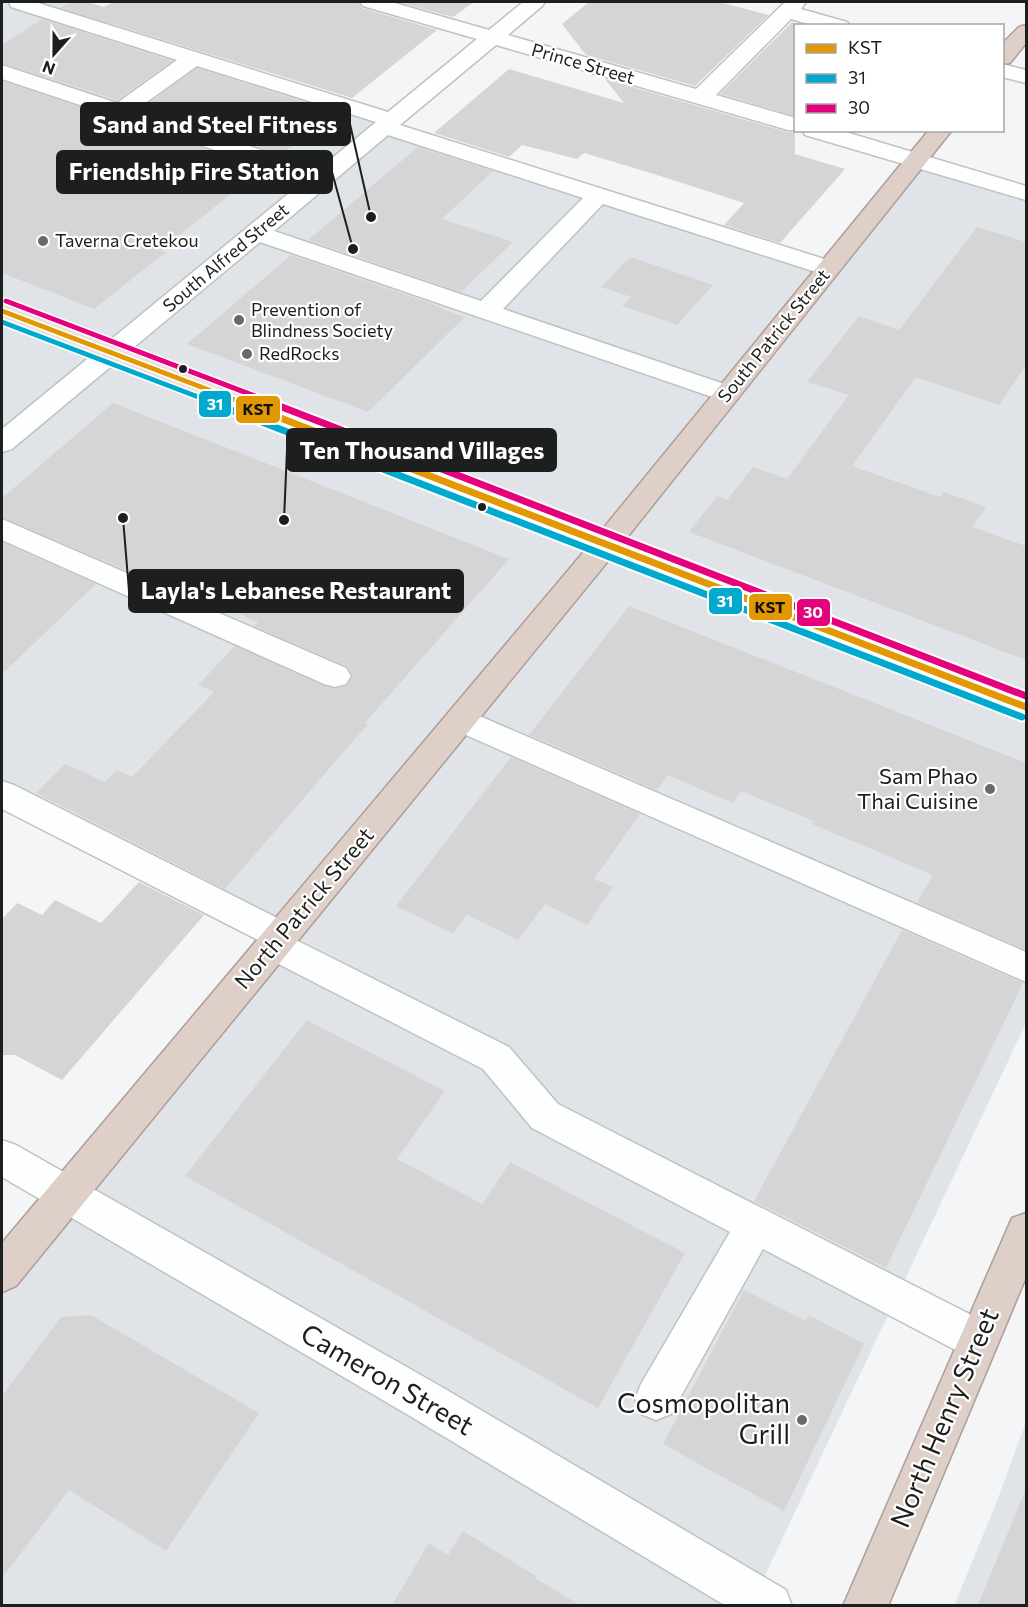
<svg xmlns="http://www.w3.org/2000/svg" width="1028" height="1607" font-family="Commissioner,sans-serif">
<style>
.built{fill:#e0e4e8}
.building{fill:#d5d5d6}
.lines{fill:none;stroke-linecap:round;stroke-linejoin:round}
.minor-casing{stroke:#c0c1c1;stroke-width:3}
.major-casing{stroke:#ae9e97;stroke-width:3}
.highway-casing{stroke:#ae9e97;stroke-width:3}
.minor{fill:#fdfefe;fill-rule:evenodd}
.major{fill:#ebe1dd;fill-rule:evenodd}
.highway{fill:#decfc9;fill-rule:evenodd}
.bus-1-far1-casing{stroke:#fff;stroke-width:8}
.bus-1-casing{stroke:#fff;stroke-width:11}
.bus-2-far1-casing{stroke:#fff;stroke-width:8}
.bus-2-casing{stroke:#fff;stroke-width:11}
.bus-3-far1-casing{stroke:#fff;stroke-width:8}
.bus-3-casing{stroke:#fff;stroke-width:11}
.bus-1-far1{stroke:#e19803;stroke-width:5}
.bus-1{stroke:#e19803;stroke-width:7}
.bus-2-far1{stroke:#00a9ce;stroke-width:5}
.bus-2{stroke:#00a9ce;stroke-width:7}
.bus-3-far1{stroke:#e5007d;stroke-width:5}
.bus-3{stroke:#e5007d;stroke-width:7}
.poi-dot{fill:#68696a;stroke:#fff;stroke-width:2}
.bus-dot{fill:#1d1e1e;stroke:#fff;stroke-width:2}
.labels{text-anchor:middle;stroke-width:4.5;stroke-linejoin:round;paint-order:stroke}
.far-street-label{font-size:18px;fill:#1d1e1e;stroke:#fff}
.far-poi-label{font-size:18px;fill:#1d1e1e;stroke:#fff;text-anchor:start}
.poi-label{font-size:22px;fill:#1d1e1e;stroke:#fff;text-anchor:end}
.street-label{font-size:22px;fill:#1d1e1e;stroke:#fff}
.near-street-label{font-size:27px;fill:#1d1e1e;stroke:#fff}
.near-poi-label{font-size:27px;fill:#1d1e1e;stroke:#fff;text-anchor:end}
.leader{fill:none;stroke:#1d1e1e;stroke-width:2}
.callout-dot{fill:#1d1e1e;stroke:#fff;stroke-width:2}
.callout{fill:#1d1e1e;stroke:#1d1e1e;stroke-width:2}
.callout-label{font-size:24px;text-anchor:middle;font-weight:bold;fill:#fff}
.line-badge{stroke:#fff;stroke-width:2}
.badge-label{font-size:16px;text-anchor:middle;font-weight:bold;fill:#fff}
.pale-badge-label{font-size:16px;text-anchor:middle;font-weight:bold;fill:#111}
</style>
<rect width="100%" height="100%" fill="#f4f5f6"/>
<!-- built -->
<path class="built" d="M2,2h87h-2l32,14 -19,13 728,242 91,-111 107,31v832l-275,582h-749v-330l274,-333 -274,-138z
M1026,1422v183l-72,1 43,-105z"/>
<!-- building -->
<path class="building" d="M70,2h17l17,5 9,-5h245l4,6 75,22 -85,68 -292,-90z
M397,2h77l-21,15z
M589,2h130l50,13 -74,71 -109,-31 -24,-31z
M42,19l130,42 -55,39 -115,-37v-18z
M792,22l3,1v93l-75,-22z
M197,68l138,44 -54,42 -139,-46z
M509,69l115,34 -19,-24 182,53h8v22l50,15 -65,74 -56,-18 20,-22 -90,-29 -70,-21 -7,6 -55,-14 -13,12 -75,-24z
M2,81l261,87 -102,82 5,2 -72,57 -92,-36z
M418,147l75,24 -51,48 71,23 -52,50 -153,-52z
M977,227l49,15v123l-27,40 -83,-28 -64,89 88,31 4,-5 42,15 -14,20 54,19v114l-337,-128 28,-36 10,4 26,-33 34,12 62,-84 -42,-13 52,-66 40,14z
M291,255l153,53 -2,1 23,8 -97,95 -181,-68z
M630,257l83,28 -36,40 -55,-19 9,-9 -30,-10z
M113,403l396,156 -144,164 3,1 -143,165 -189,-96 29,-29 40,18 12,-12 15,7 82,-85 -16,-7 37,-39 99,43 14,-4 5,-10 -6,-9 -93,-40 4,-4 -110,-47 -3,2 -29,-11 -114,-49v-19z
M2,542l94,42 -94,90z
M629,606l397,157v187l-109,-47 16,-28 -121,-51 2,-3 -73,-30 -8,12 -65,-28 -11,15 -128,-55z
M511,757l129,57 -46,65 19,8 -26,38 -42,-21 -27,36 -51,-25 -14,19 -57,-28z
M139,882l65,33 -142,165 -47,-25h-13v-136l15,-16 25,12 13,-15 46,23z
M902,930l121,53 -137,285 -132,-67z
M307,1020l138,71 -48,68 85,45 28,-42 175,91 -87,155 -413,-232z
M744,1290l62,31 3,-6 55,29 -80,167 -121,-67z
M91,1315l168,98 -93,138 -97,-61 -67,88v-182l59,-79z
M1025,1491l1,114h-48z
M463,1531l73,45 -1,2 45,27h-188l37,-62 19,12z"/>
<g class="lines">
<!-- minor casing -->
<g class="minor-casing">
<path id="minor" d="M9,2h26l353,110 89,-73 -114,-33 -3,-4h31l98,28 34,-28h22l-3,4 -34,29 188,54 89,-87h21l-5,7 46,13 3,4h-35l-24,-7 -75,76 80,23v12h5h-13l-292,-85 -96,80 437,138 3,5 -3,5 -9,2 -9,-2 -216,-69 -100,105 233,79 4,6 -4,6 -9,2 -467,-160 -248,207 -10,3v-23l303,-249 -303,-101v-14l115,38 60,-43 -166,-53zM197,66l179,56 -57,47 -182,-60zM388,135l195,63 -102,103 -207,-70z
M1002,64l24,6v13l-24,-6z
M802,130h37l187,56v14l-221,-65z
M2,519l344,149 5,8 -5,8 -11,3 -11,-3 -322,-144z
M461,708l565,244v30l-576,-254 -5,-8 5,-8z
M2,781l12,4 279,141 6,10 -3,4 213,107 49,57 435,222 6,14 -6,14 -15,6 -15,-6 -200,-105 -92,165 -15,6 -15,-6 -6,-15 6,-15 89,-152 -198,-104 -49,-59 -222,-114 -6,-10 3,-5 -256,-131z
M2,1140l14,5 424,241 346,204 6,16h-66l-316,-190 -408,-239z"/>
</g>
<!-- major casing -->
<g class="major-casing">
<path id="major" d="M2,303l615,233 409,159v23l-1024,-398z"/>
</g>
<!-- highway casing -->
<g class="highway-casing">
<path id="highway" d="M1026,25v18l-16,20 -8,1v-20l17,-17z
M929,130h23l-335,420 -601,736 -14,6v-49l595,-707z
M1026,1213v64l-138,329h-45l169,-388z"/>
</g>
<!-- minor -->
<use href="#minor" class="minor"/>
<!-- major -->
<use href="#major" class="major"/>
<!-- highway -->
<use href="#highway" class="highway"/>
<!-- bus-1-far1 casing -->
<g class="bus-1-far1-casing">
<path id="bus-1-far1" d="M2,311l241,92"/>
</g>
<!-- bus-1 casing -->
<g class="bus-1-casing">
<path id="bus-1" d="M239,402l787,305"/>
</g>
<!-- bus-2-far1 casing -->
<g class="bus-2-far1-casing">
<path id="bus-2-far1" d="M2,322l212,81"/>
</g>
<!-- bus-2 casing -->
<g class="bus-2-casing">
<path id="bus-2" d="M210,402l812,315"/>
</g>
<!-- bus-3-far1 casing -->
<g class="bus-3-far1-casing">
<path id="bus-3-far1" d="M6,301l267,102"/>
</g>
<!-- bus-3 casing -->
<g class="bus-3-casing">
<path id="bus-3" d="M269,402l757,294"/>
</g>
<!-- bus-1-far1 -->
<use href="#bus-1-far1" class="bus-1-far1"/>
<!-- bus-1 -->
<use href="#bus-1" class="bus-1"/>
<!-- bus-2-far1 -->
<use href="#bus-2-far1" class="bus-2-far1"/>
<!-- bus-2 -->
<use href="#bus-2" class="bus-2"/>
<!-- bus-3-far1 -->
<use href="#bus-3-far1" class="bus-3-far1"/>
<!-- bus-3 -->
<use href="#bus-3" class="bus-3"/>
</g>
<!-- markers -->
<g class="poi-dot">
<circle cx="43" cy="241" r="6"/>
<circle cx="239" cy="320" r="6"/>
<circle cx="247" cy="354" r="6"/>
<circle cx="990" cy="789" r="6"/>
<circle cx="802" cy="1420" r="6"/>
</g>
<g class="bus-dot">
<circle cx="183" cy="369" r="5"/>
<circle cx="482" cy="507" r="5"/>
</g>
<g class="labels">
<!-- far-street labels -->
<g class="far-street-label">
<text transform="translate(583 64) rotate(16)" y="6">Prince Street</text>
<text transform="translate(226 258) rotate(-40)" y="6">South Alfred Street</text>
<text transform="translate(774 336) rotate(-51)" y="6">South Patrick Street</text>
</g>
<!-- far-poi labels -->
<g class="far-poi-label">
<text x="55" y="247">Taverna Cretekou</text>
<text x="251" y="316">Prevention of<tspan x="251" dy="21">Blindness Society</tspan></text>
<text x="259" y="360">RedRocks</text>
</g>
<!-- poi labels -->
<g class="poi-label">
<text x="978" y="784">Sam Phao<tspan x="978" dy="25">Thai Cuisine</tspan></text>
</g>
<!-- street labels -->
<g class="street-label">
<text transform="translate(304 908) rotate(-50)" y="8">North Patrick Street</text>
</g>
<!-- near-street labels -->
<g class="near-street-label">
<text transform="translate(387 1380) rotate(30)" y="9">Cameron Street</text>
<text transform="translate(945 1418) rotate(-67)" y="9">North Henry Street</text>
</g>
<!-- near-poi labels -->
<g class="near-poi-label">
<text x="790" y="1413">Cosmopolitan<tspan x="790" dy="31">Grill</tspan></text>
</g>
</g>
<!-- callouts -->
<path class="leader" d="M371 217L350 124M353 249L332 172M284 520L287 450M123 518L129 591"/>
<g class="callout-dot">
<circle cx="371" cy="217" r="6"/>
<circle cx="353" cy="249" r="6"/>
<circle cx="284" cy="520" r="6"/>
<circle cx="123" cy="518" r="6"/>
</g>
<g class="callout">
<rect x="81" y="103" width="269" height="42" rx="6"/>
<rect x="57" y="151" width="275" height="42" rx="6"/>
<rect x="287" y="429" width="269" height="42" rx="6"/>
<rect x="129" y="570" width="334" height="42" rx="6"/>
</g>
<g class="callout-label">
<text x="215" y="133">Sand and Steel Fitness</text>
<text x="194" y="180">Friendship Fire Station</text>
<text x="422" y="459">Ten Thousand Villages</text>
<text x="296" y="599">Layla's Lebanese Restaurant</text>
</g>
<g class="line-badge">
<rect x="198" y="390" width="34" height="28" rx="6" fill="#00a9ce"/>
<rect x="235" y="395" width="46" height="29" rx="6" fill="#e19803"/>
<rect x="708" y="587" width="35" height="28" rx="6" fill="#00a9ce"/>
<rect x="748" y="593" width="45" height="28" rx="6" fill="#e19803"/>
<rect x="796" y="598" width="35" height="29" rx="6" fill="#e5007d"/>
</g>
<g class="badge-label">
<text x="215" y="410">31</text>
<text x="725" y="607">31</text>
<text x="813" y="618">30</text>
</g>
<g class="pale-badge-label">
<text x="258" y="415">KST</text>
<text x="770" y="613">KST</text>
</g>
<!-- border -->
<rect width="1028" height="1607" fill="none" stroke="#1d1e1e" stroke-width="6"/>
<!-- legend -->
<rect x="794" y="24" width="210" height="108" fill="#ffffff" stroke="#a5a5a5" stroke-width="1.5"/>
<rect x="806" y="44" width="30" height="9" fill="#e19803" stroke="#a5a5a5" stroke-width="1.5"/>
<text x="848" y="54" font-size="18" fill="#1d1e1e">KST</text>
<rect x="806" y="74" width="30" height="9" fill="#00a9ce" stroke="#a5a5a5" stroke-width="1.5"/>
<text x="848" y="84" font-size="18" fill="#1d1e1e">31</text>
<rect x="806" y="104" width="30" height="9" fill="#e5007d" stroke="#a5a5a5" stroke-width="1.5"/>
<text x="848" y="114" font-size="18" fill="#1d1e1e">30</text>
<!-- north arrow -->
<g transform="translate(54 54) rotate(201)" stroke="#ffffff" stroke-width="4.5" paint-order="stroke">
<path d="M0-4.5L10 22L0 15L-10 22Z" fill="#1d1e1e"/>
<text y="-9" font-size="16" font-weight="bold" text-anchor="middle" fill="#1d1e1e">N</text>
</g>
</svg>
